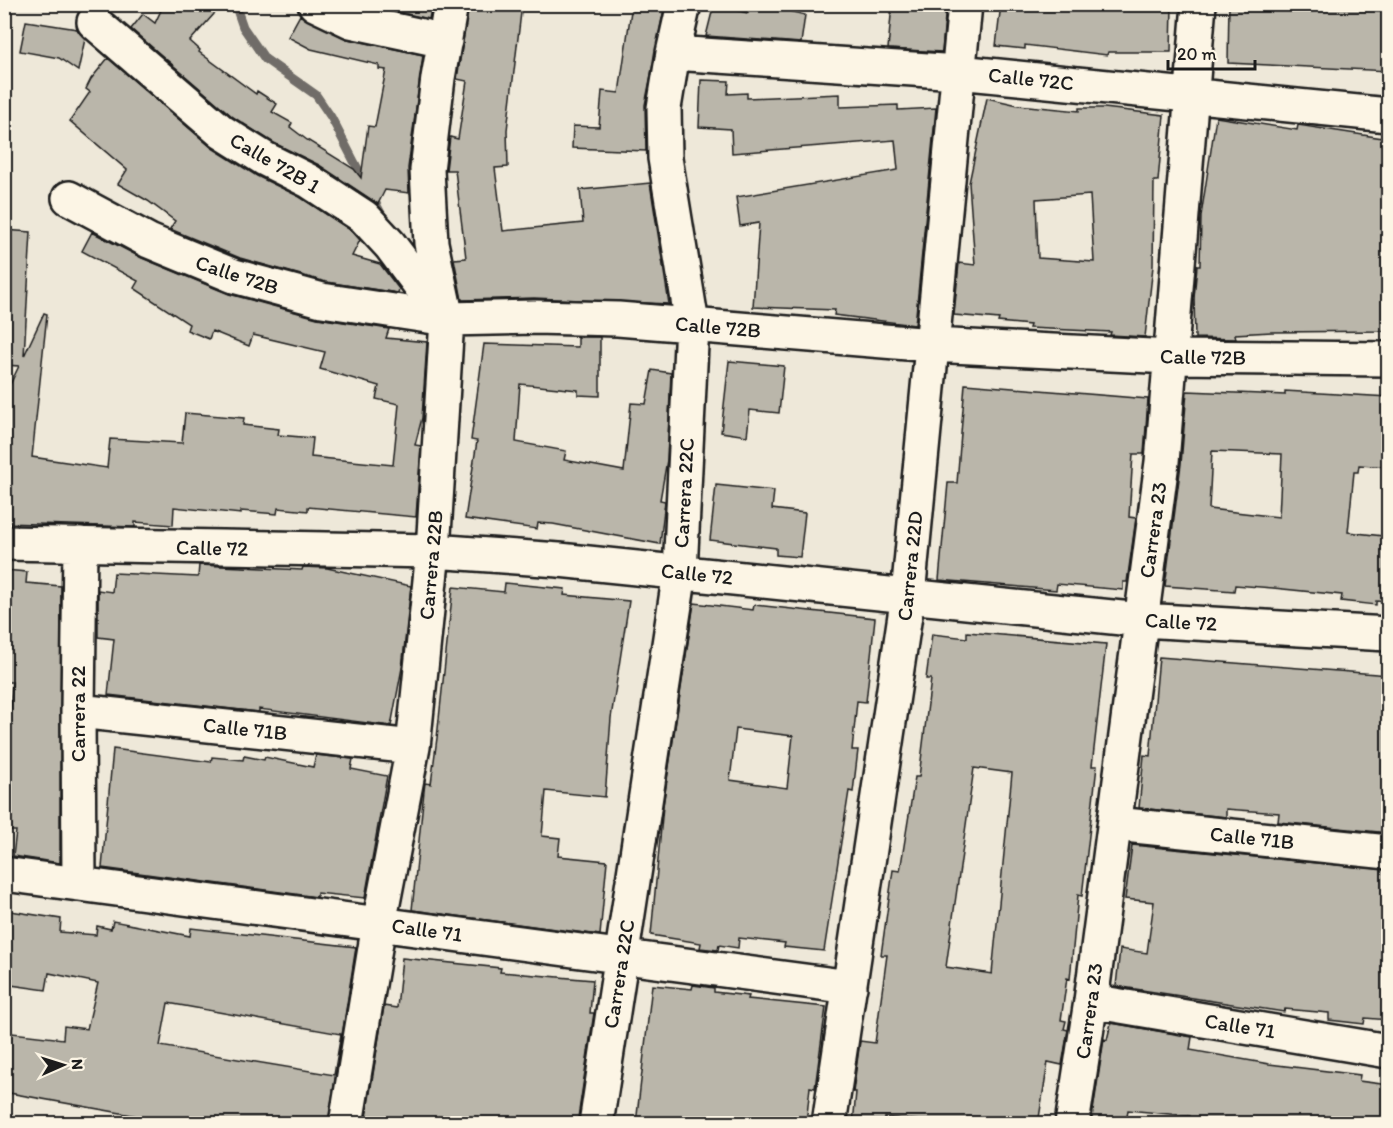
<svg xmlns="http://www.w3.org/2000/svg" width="1393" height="1128" font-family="Itim,sans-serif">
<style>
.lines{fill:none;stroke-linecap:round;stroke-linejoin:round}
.stream{stroke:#6f6c67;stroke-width:9}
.building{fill:#bab6aa;stroke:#1c1c1c;stroke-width:1.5;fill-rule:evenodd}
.minor-casing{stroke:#1c1c1c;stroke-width:38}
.minor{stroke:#fcf5e5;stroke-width:33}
.labels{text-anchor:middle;stroke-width:6;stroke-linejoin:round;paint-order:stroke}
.street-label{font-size:21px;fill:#1c1c1c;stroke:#fcf5e5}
</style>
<rect width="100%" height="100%" fill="#eee8d9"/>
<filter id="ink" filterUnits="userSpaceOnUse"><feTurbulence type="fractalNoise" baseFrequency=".0167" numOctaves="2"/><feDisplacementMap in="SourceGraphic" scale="12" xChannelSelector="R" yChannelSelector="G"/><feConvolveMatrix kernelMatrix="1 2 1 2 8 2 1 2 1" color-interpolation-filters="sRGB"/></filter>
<g filter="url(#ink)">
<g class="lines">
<!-- stream -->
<path class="stream" d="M235,4l8,23 22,32 51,36 15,22 53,102"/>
</g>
<!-- building -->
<path class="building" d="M164,4h59l-33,37 10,9 -1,2 57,42 1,-3 20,13 -5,8 20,11 -2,4 17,13 47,29 7,9 7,-52 7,1 11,-57 -7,-1v-4l-68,-16 -23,-12 12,-22 47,24 76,16 -15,113 1,25 -24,-3 -7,14 -59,-39 -45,-22 -41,-26 -102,-88 12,-15 12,9z
M364,4h68l-3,15z
M469,4h53l-15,126 1,37 -13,1 8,63 80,-8 -3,-33 70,-7 19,121 -135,-6 -72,2 -8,-41 12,-1 -11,-88h-9l4,-33 8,2 9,-58 -10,-2z
M632,4h33l-20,101 1,46 -74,-3 1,-22 26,1 3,-36 17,2z
M714,4h17v5l17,4 2,-9h11l44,11 -4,28 -95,-7z
M892,4h54l-4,48 -54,-3z
M1001,4l171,1 -1,47h-63l-1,3 -82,-10v4l-29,-3z
M1229,4h139v3l21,1v63l-161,-8z
M26,21l51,8 8,10 -7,32 -19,-13 -39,-7z
M108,58l104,90 45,28 43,21 52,34 8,9 -8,16 28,8 19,25 -1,4 -72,-11 -86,-24 -70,-29 5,-8 -27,-20 -30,-17 9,-14 -57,-49 20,-29 -4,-3 5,-10z
M701,80l28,1 -1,13 19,-1v5l93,-4v13l58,-2v5l38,-2 -21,217 -81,-10 1,-5 -82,-3 6,-84 -19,3 -4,-29 162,-27 -3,-30 -163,13 -1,-24 -32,-2z
M987,98l31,7 61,6v-3h25l60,7 -6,66h-4l-1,85 -8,71 -35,-2 1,-3 -82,-4 1,-3 -32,-3 1,-3 -45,-4 5,-52 16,2 -6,-82zM1090,195l4,67 -56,-4 -2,-59z
M1216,117l81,13 1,-5 91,14 -5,130h5v62l-117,1 -37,2 1,5 -41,-1 -1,-40 3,-32h3l1,-50z
M4,230l27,2 -7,124 20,-43 3,1 -15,143 75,11 3,-29 72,4 3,-30 59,5 -1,7 36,4 -1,6 35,3 -2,19 82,8 6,-61 -23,-5 3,-13 -59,-17 5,-17 -72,-17 -4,11 -37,-15 -3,8 -22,-9 2,-6 -55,-36 4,-7 -56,-30 10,-19 50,26 87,36 88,24 72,11 -3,9 41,4 -5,76 -7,27 6,1 -5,71 -108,-10v4l-30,-3 -1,6 -36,-3v3l-67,-7 -1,18 -38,-3v5l-131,-4v-126l15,-31 -15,-1z
M578,337h22v59l-22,-1v-5l-58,-6 -4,58 50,9 -2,9 60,11 7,-68 15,1 6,-34 19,3 -4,87 -7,40 5,1 -5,43 -107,-20 -15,-1 -1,6 -72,-10 12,-78 -6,-1 13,-96 94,3z
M729,361l55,5 -5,47 -29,-3 -3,26 -26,-4z
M965,384l183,15 -4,55h-11l-4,63 7,1 -9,64h-4v8l-66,-6 -1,6 -117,-10 9,-97h9z
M1187,391l98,4v-4l104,6v70l-30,-2 -1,7h-4l-6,60 35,4 -1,10h7v56l-13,-1v4l-35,-4 1,-6 -69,-7 -38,-3 -1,6 -69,-5 16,-122zM1212,451l70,3 -3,63 -70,-8z
M716,485l58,6 -2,18 33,4 -5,44 -24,-2v-7l-66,-8z
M199,565l103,5 1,-3 24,1 84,18 -9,82 -11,58 -132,-17v3l-151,-17 6,-56 -16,-2v-47l14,2 2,-19 84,4z
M4,570l23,2 -1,11 35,3 -1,277 -47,-7 3,-25h-10l3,-63h-5v-3l2,-22h3l3,-61h-6l2,-43h-4z
M505,583l60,6 -1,6 65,6 -18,117 -6,79 -59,-6 -4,45 18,2 -2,18 49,5 -7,74 -188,-25 12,-119 1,-8 6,1 6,-46 16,-151 51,5z
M694,603l59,7 1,-5 121,13 -9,84 -9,-1 -5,49h6l-5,42 -4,-1 -25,160 -40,-4 1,-4 -46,-5 -1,10 -19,-3 -1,5 -18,-2 1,-5 -50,-8 12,-129zM736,729l57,7 -6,52 -57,-8z
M967,632l139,12 -14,122h5l-15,130 -4,-1 -8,84 -3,-1 -6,42 5,1 -2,8 4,1 -6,35 -14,-3 -10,62h-89l-64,-7v7h-32l3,-32h-3l7,-51 15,2 12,-88h-6l12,-85 7,1 15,-94h4l12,-98h-5l6,-45 35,4zM974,768l38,5 -20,201 -46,-7z
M1159,657l230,18v158l-111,-11 1,-9 -53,-4v8l-87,-9 5,-53 6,1z
M113,749l98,13 1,-5 31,3 1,-4 20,4 1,-3 48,10 3,-12 37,4 -2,10 36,7 -22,122 -48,-5v4l-215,-29z
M1132,845l257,25v150l-24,-2 -1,6 -35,-4v-7l-44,-4 -1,3 -168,-26 4,-37 27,4 7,-51 -29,-3z
M4,910l57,9 -1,13 36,3 1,-9 14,3 2,-8 77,15 1,-8 165,19 -28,177h-85l-52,-8 -1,8h-8l-178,-32v-60l59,7 1,-13 23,3 11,-46 -49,-10 -3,17 -42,-6zM168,1003l173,31 -7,41 -174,-29z
M402,958l99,10 -1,4 93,8 -3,33h4l-17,111h-212l19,-118 13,2z
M652,985l40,4 1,-4 21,3v4l35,4 -1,3 78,8 -11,81 -5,-1 -4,37 -51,-5 -1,5h-42l-51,-7 -1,7h-24z
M1111,1023l81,14 -2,13 79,14 91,11 -1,6 30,4v39h-178l-22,-3 1,-5 -62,-6 -2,14h-35l13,-85 3,1z"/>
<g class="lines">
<!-- minor casing -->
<g class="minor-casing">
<path id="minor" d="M315,4l36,17 94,20
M94,22l128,110 43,27 44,22 55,36 26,28 44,59 11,8
M673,53l285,19 430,43
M69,198l80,43 85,35 88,24 125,19 87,-2 84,2 314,26 239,12 217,2
M4,543l429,8 126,9 582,60 247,14
M78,711l335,36
M1115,824l273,28
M4,874l846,113
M79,884l-1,-173 2,-167
M1091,1001l297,50
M346,1124l33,-200 34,-177 20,-196 14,-232 -16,-76 -4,-73 11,-92 13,-74
M596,1124l84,-552 12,-248 -27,-166 -1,-50 9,-55 11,-49
M829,1124l79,-529 57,-591
M1072,1124l19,-123 71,-539 37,-458"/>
</g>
<!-- minor -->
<use href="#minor" class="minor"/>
</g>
</g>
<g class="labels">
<!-- street labels -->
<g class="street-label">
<text transform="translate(1031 79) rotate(6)" y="7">Calle 72C</text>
<text transform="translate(275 163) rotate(30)" y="7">Calle 72B 1</text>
<text transform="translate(237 275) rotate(18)" y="7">Calle 72B</text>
<text transform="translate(718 327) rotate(5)" y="7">Calle 72B</text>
<text transform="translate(1203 357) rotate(1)" y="7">Calle 72B</text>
<text transform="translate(684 493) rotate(-87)" y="7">Carrera 22C</text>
<text transform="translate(1153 530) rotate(-82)" y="7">Carrera 23</text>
<text transform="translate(212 548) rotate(1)" y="7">Calle 72</text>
<text transform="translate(431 565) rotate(-85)" y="7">Carrera 22B</text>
<text transform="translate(910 566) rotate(-84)" y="7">Carrera 22D</text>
<text transform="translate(697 574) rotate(6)" y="7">Calle 72</text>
<text transform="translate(1181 622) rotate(3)" y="7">Calle 72</text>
<text transform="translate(78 714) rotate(-90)" y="7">Carrera 22</text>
<text transform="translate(245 729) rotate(6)" y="7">Calle 71B</text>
<text transform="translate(1252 838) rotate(6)" y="7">Calle 71B</text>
<text transform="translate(427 930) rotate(8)" y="7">Calle 71</text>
<text transform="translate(619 974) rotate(-81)" y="7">Carrera 22C</text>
<text transform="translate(1089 1011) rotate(-82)" y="7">Carrera 23</text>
<text transform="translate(1240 1026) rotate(9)" y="7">Calle 71</text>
</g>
</g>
<!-- margin -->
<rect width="1393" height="1128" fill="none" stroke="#fcf5e5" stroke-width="24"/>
<rect x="12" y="12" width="1369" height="1104" fill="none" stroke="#1c1c1c" stroke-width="2" filter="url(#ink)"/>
<!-- north arrow -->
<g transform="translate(63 1065) rotate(87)" stroke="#fcf5e5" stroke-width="4.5" paint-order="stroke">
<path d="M0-4.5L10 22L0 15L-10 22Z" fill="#1c1c1c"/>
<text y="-9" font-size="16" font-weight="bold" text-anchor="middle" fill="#1c1c1c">N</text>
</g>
<!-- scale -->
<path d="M1168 60v9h87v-9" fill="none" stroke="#1c1c1c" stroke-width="3"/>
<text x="1177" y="60" font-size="18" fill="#1c1c1c" stroke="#fcf5e5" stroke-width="4.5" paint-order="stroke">20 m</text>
</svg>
